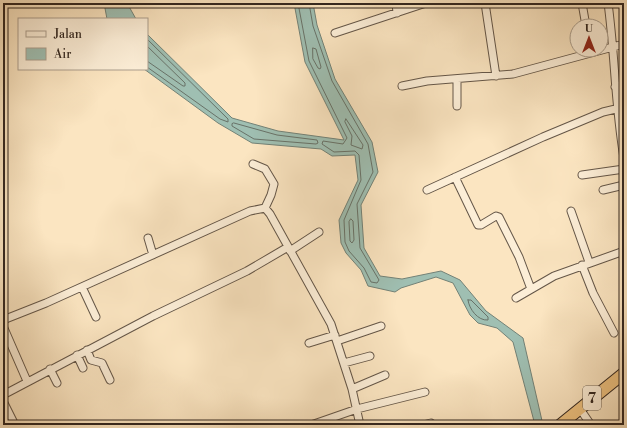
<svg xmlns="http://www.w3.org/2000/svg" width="627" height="428" font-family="'Libre Bodoni',serif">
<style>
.water{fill:#9fbfb2;stroke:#738277}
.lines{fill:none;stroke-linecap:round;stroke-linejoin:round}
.shore{stroke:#687268;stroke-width:1}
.minor-casing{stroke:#645648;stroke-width:9}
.highway-casing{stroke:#32261f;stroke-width:13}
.minor{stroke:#fceed7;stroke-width:7}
.highway{stroke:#eec280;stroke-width:11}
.labels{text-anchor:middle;stroke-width:3;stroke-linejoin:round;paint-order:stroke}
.shield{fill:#fceed7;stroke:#6f6256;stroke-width:1}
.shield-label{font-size:14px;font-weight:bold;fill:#32261f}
</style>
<rect width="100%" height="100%" fill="#fbe5c1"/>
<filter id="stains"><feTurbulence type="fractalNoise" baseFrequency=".005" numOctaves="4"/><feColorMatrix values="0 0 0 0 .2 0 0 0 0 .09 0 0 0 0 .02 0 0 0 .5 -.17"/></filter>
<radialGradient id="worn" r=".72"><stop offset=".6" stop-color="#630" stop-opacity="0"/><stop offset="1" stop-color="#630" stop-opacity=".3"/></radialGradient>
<!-- water -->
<path class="water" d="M104,3h23l9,16h-29z
M294,3h19l4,22 18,54 37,63 6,30 -17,33 3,43 16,28 22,3 39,-8 19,9 26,31 37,27 20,87h-8l-22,-83 -16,-14 -19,-5 -8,-8 -17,-32 -17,-6 -35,11 -6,4 -27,-6 -7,-16 -15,-17 -5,-10 -2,-23 19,-40 -3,-25 -23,1 -11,-7 -69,-6 -34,-20 -74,-54h3v-35l85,84 46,13 66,9 -39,-78z"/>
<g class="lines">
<!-- shore -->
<path class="shore" d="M298,3l11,58 38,77 -4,6 -20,-3 -1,3 12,8 21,-1 4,4 2,25 -17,40 1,22 4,9 15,17 7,14 6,1 2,-3 -19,-32 -3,-44 16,-32 -5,-28 -36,-63 -19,-55 -4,-23
M147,39l81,80v3l-8,-3 -73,-52
M147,46l38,37v3h-2l-36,-25
M313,48l3,1 5,18 -1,2 -2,-1 -5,-9z
M346,119l17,26 -1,4 -11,-4 1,-9 -7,-14z
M234,123l43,12 40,5 1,3 -2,1 -62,-5 -22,-13v-2z
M351,219l2,2 1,19 -2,3 -2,-2 -1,-19z
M468,300h3l17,17v3c-10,1 -19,-11 -20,-20z"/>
<!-- minor casing -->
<g class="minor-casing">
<path id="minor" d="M396,3l1,10
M485,3l11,73
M582,3l4,23
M608,3c7,52 7,103 16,155
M335,33l91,-30
M457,79v27
M402,86l25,-5 86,-7 111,-30
M615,87l9,-3
M253,164l12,5 9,15 -3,11 -6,13
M582,175l42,-6
M455,177l23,48h3l15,-9 3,1 20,40 12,32
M427,190l116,-53 60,-25 21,-5
M603,190l21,-5
M571,211l18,51
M148,238l5,17
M290,251l29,-19
M582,265l11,28 21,40
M82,287l14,30
M516,298l38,-22 70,-25
M3,320l43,-17 204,-92 15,-3 5,6 61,110 21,65 8,36
M3,326l24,55
M337,341l44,-15
M309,343l26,-8
M87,350l4,10 11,3 8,17
M77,355l6,13
M344,363l26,-7
M50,369l7,14
M352,389l33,-14
M3,395l150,-79 94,-45 41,-24
M3,401l12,24
M580,409l11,16
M311,425l46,-16 68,-17
M423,425l8,-2 2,2"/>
</g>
<!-- highway casing -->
<g class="highway-casing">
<path id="highway" d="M560,425l64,-52"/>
</g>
<!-- minor -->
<use href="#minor" class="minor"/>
<!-- highway -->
<use href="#highway" class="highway"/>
</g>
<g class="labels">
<!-- shield labels -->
<rect class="shield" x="583" y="386" width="18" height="24" rx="3"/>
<g class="shield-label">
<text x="592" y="403">7</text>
</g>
</g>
<!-- margin -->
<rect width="627" height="428" fill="none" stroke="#fbe5c1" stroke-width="16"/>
<rect x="4" y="4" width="619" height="420" fill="none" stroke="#32261f" stroke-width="2"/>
<rect x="8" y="8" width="611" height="412" fill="none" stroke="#32261f"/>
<!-- legend -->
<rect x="18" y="18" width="130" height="52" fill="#fceed7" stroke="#ab9e8d"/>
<rect x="26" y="31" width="20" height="6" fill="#fceed7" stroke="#ab9e8d"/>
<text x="54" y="38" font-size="12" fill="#32261f">Jalan</text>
<rect x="26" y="48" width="20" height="12" fill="#9fbfb2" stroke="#ab9e8d"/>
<text x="54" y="58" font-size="12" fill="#32261f">Air</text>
<!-- north arrow -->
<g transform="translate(589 38)"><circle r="19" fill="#fceed7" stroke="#ab9e8d"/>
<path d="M0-3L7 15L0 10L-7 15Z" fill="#8f2418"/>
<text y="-6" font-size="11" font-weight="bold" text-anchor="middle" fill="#32261f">U</text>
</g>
<rect width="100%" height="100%" filter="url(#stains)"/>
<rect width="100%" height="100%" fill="url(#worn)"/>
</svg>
